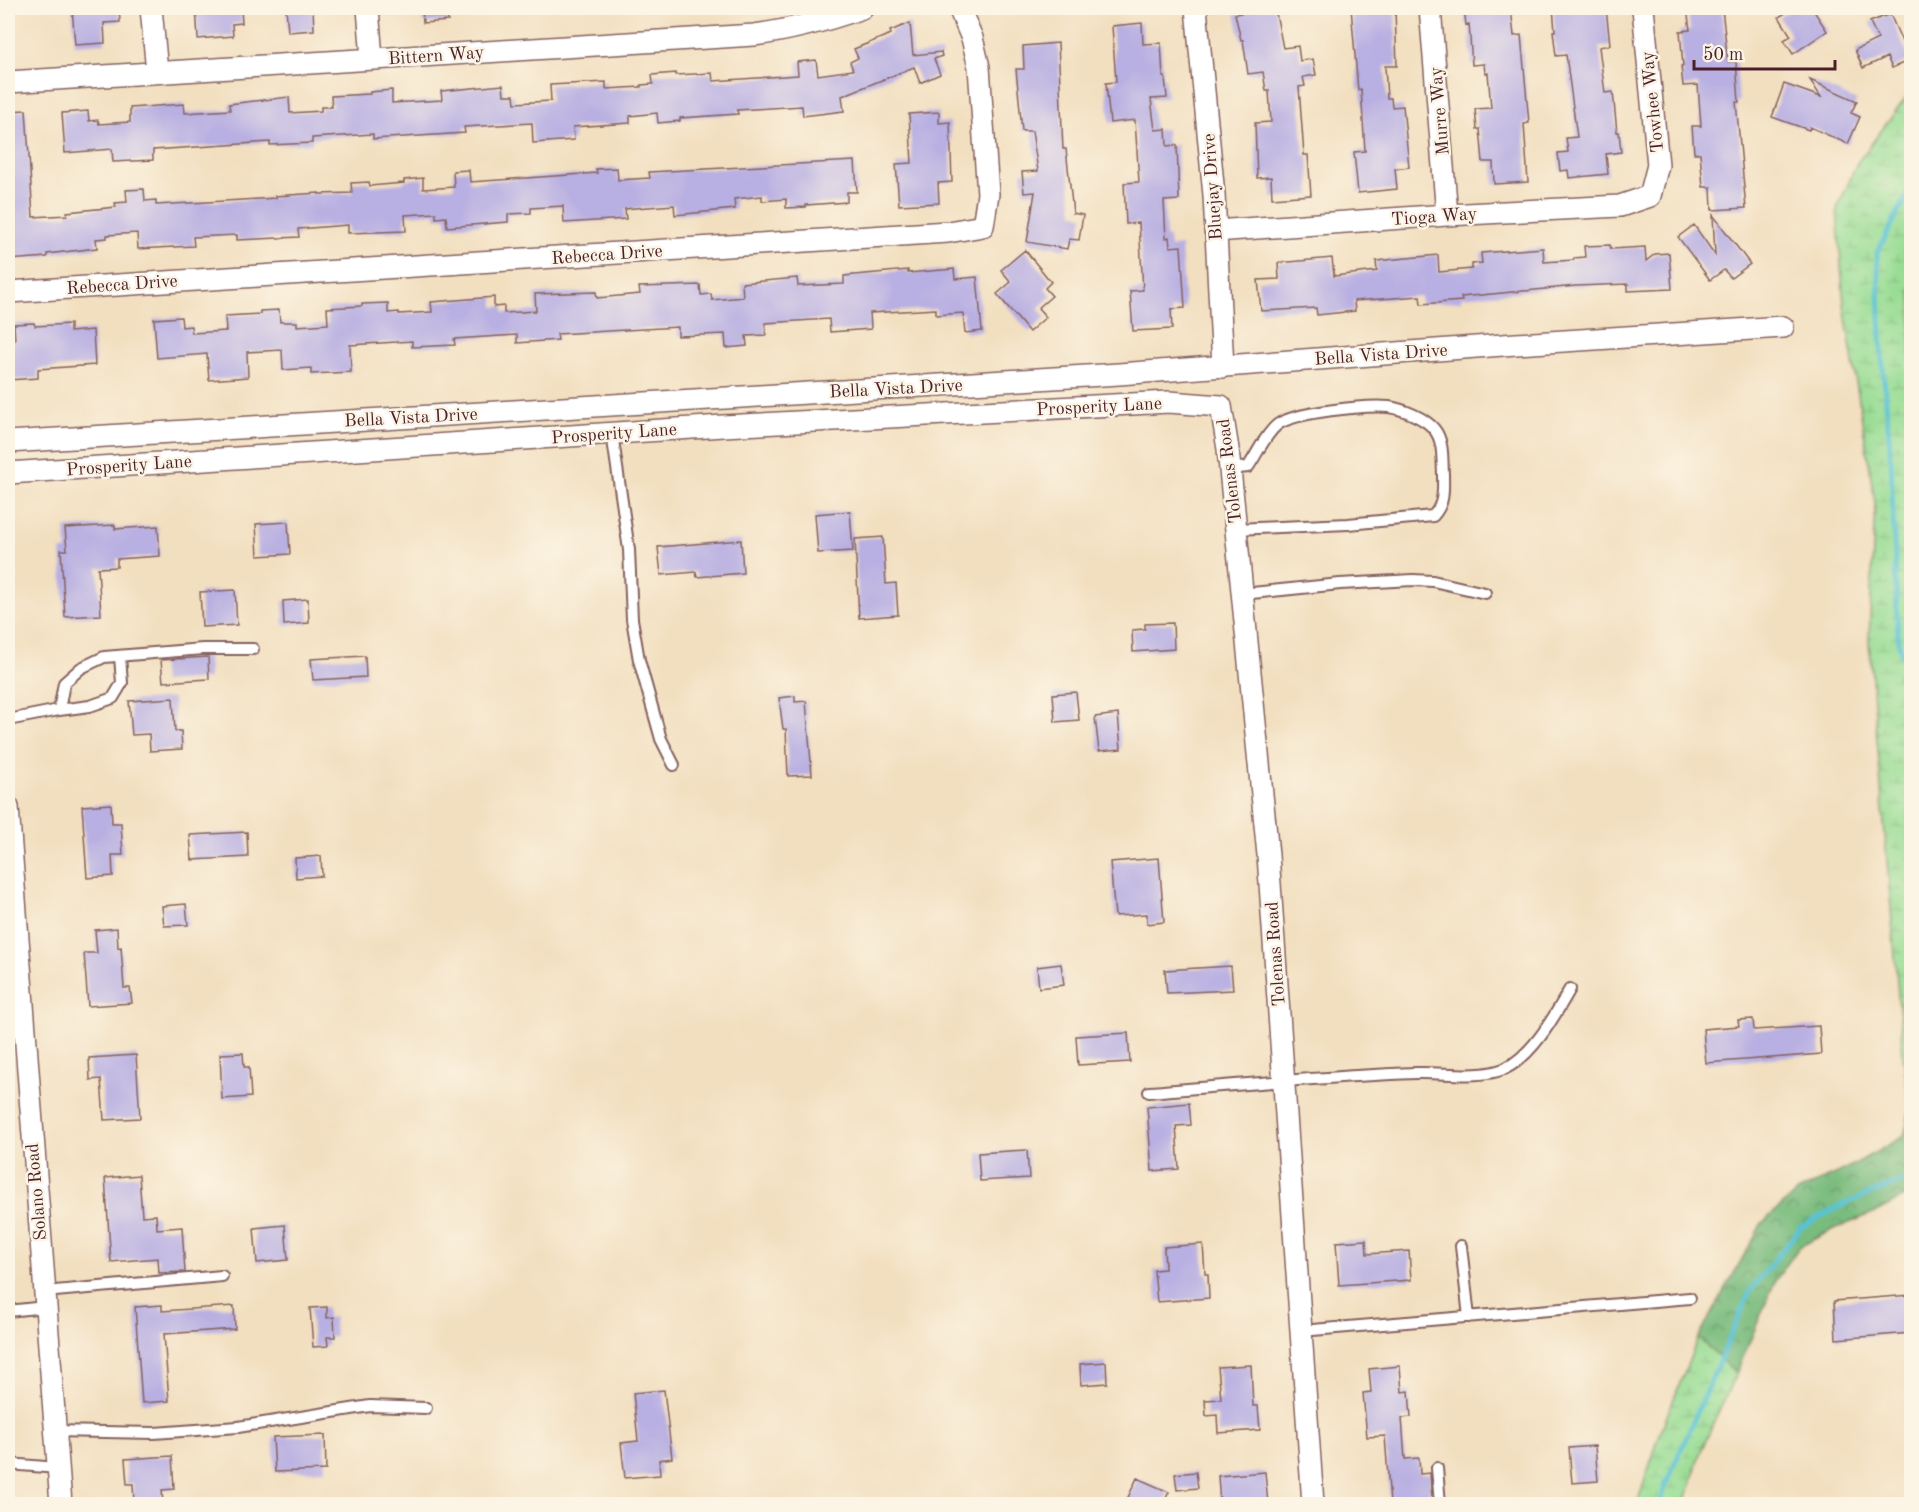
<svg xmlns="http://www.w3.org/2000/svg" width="1919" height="1512" font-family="'Old Standard TT',serif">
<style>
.forest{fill:url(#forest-crowns);stroke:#626e54;stroke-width:1.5}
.wetland{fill:url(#wetland-marsh);stroke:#727e60;stroke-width:1.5}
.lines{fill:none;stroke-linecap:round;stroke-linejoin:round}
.stream{stroke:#58c2d3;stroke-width:5}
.building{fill:#b8afe2}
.service-casing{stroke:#85625f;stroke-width:14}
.minor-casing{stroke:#85625f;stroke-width:24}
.service{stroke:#fff;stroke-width:10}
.minor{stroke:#fff;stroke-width:21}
.labels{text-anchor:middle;stroke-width:5;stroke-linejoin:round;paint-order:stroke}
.street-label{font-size:18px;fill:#4a1f2b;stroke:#fcf5e5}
</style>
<defs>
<pattern id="forest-crowns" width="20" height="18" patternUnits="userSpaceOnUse" patternTransform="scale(1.5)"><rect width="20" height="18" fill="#7abc7e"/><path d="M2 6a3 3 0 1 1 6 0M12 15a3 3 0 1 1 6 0" fill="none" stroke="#669867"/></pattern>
<pattern id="wetland-marsh" width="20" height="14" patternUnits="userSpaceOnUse" patternTransform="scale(1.5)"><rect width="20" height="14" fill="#99dd94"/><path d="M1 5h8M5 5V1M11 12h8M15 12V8" fill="none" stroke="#85bd80"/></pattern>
</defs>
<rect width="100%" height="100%" fill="#fcf5e5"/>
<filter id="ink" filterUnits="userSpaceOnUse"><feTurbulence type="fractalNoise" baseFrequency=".0167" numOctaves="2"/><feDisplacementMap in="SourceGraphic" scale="12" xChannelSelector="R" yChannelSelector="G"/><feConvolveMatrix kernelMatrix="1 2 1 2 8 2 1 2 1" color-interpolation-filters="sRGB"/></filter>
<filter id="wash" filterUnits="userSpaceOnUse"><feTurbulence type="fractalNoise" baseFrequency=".008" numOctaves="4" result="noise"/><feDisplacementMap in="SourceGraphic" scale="24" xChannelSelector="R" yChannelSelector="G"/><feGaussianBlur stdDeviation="1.35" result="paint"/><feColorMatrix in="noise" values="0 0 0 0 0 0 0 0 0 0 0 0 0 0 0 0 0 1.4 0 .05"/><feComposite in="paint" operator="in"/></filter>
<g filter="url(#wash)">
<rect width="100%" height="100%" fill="#f2dfc0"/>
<!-- forest -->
<path class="forest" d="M1911,1105v88l-33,18 -46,19 -33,17 -24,34 -39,93 -38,-36 64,-115 34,-30 59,-29 49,-28z"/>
<!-- wetland -->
<path class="wetland" d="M1911,91l1,1014 -2,1 -7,-51 -34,-414 6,-138 -31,-198 -7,-96 20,-46z
M1698,1338l38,36 -36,79 -15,51h-48l24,-73z"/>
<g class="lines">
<!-- stream -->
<path class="stream" d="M1912,186l-35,67 5,105 9,102 7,181 14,50
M1912,763v4
M1661,1504l4,-18 85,-195 51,-64 43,-23 61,-24 7,-8"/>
</g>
<g id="blocks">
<!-- building -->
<path class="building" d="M72,8h47l1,14 -16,1 1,20 -30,2z
M196,8h45l1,15 -10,1 1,12 -35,3z
M286,8h27l1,22 -26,2z
M422,8h25l1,13 -25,2z
M1245,8h30l8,40 15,-2 2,15 13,-2 3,16 -13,2 2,9 -6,1 5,68h4l3,40 -39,3 -1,-21 -14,1 -2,-55 16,-1 -2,-31h-3l-3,-19 -15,2 -5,-34h-2l-6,-26 11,-2z
M1351,8h34v3l10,-1 2,56h-12l2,32h4l1,9 11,-1 6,61 -14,2 2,20 -39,4 -4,-41 11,-1 -4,-62 -3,1z
M1464,8h47l3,28 7,-1 8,88 -5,1 4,58 -34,2 -1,-22h-10l-3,-33h-3l-2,-20 16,-1 -3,-35h-3l-1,-9 -12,1 -3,-41 -3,1z
M1553,8h53l4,37 -11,2 6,46 8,-1 4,40h2l2,20 -15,2 2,20 -39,4 -1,-8 -8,1 -2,-18 10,-1 -2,-14 11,-1 -11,-82 -10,1 -3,-25h2z
M1687,8h35l6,54h8l3,40h-3l10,106 -34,2 -1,-23h-8l-3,-34h-6l-2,-27h9l-3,-41 -15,1 -2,-20h2l-3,-35 10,-1z
M1793,8h19l15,23 -34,23 -9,-14 7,-4 -12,-19z
M1890,14l20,46 -18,8 -5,-11 -24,11 -8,-18 23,-11 -8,-17z
M910,23l3,32 28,-3 1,4 -8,3 6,15 -20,9 -6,-16 -72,29 2,15 -41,5 -1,-10 -65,4 1,4 -58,4v3l-22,2 -1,-10 -27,3v7l-57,4 1,13 -41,3 -1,-20 -68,4 1,6 -92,6v-5l-61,4v5l-42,2v-3l-117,8v10l-40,2 -1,-13 -47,4 -3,-40 26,-2 1,10 9,-1 1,4 31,-2v-14l54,-4 1,9 45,-3 -1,-6 60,-7 1,16 31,-2v-4h11l-1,-11 39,-2v-2l22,-2v13l50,-3 -1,-9 62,-6 1,10h10l1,8 36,-2 -1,-16 56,-3v7l35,-2v-2l12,-1 -1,-9 24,-2v2l36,-2 1,8 85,-6 -1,-13 19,-2 2,15 35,-5 -3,-8 8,-4 -4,-9 37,-15 -1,-3z
M1142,23l1,21 18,-1 2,34h2l2,21 -16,1 4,31 11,-1 1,17 10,-1 2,55 -15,1 2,37 3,-1 1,10 11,-1 4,62 -14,1 1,20 -39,2 -3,-40 13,-1 -4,-67 -13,1 -2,-41 15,-1 -4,-62 -25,3 -4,-40 10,-1 -4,-56z
M1058,43l5,106h3l7,64 10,2 -4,25 -10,-1 -2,10 -40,-7 8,-50 -11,1 -2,-21 16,-1 -6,-40h-10l-6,-62h8l-1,-23z
M1810,80l47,21 -6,12 9,4 -12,27 -38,-17 -1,3 -37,-13 12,-33 37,13z
M26,110l7,107 34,-2v-3l49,-5 -1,-4 12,-1 -1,-12 18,-1 1,12 11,-1v5l120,-7 -1,-2 44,-3v1l33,-1 -1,-10 18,-1 1,4 34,-3v-3l19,-2v11l31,-2 -1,-16 16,-1 1,12 127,-9 -1,-4 21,-1 1,12 32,-2 -1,-6 206,-11 2,31h-10v10l-41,3v2l-20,1v-9l-24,2v-5l-28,3 1,10 -60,6 -1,-10 -39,3 -10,1 1,10 -62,4 -1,-17 -32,2v5l-23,1v8l-61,5 -1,-10 -10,1v-5l-31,2 1,16 -58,2v-8l-50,4 1,8 -62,3v-5l-44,2 1,9 -20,1 -36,2 -1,-16 -30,2v3l-11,1 1,9 -50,6v3l-39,3v-149z
M939,112v11l11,-1 2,60 -14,1 1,20 -40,2 -3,-41 16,-1 -3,-49z
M1713,215l37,49 -19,14 -7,-8 -14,10 -32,-43 16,-12 21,30z
M1610,245l1,4 34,-2 1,14 9,-7 14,-1 3,36 -44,2v-7l-52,2 -115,11 1,4 -41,3 -1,-8 -66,5 1,10 -38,4 -1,-7 -55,3 -3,-31 21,-1 -1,-16 54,-5 2,18 43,-5 -1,-10 62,-6 1,17 33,-3v-5l10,-1 -1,-10 62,-5 1,14 30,-2v-2l11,-1 -1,-11z
M1025,250l26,32 -6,6 7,8 -14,12 8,9 -17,15 -32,-38 14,-12 -10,-12z
M954,269l1,10 22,-2 5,54 -17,2 -2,-20 -27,2v-6l-66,4 1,16 -41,3 -1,-13 -64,4 1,12 -20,1 1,10 -21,2 -1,-14 -47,2v-9l-121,7 1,6 -41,3v-8l-63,4 1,6 -43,2v-6l-62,4 1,27 -40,2v-6l-28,2 -1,-20 -35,2 1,25 -39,3 -2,-26 -50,4 -3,-39 27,-2 1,10 9,-1 1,7 34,-2 -1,-15 35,-2v-3l19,-1 1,12h17v4l31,-2 -1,-16 35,-2v-2l26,-1v10l11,-1v2l33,-2 -1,-10 63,-5v10l10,-1v7l32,-2 -1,-17 61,-2 1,6 43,-4 -1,-7 61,-2 1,10 10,-1 1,6 31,-3 -1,-14 55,-5 1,8 46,-2v-8l64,-6v3z
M34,323l1,3 35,-2v8l23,-2 2,35 -57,4v9l-30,2v-40h7l-1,-16z
M850,511l3,40 -35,2 -3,-39z
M288,522l2,32 -32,2 -2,-32z
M115,525v4l43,-3 2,30 -43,3v8l-19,1 3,47 -36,2 -4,-67h6l-2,-22z
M883,537l3,47 10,-1 2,32 -39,3 -4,-79z
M741,540l2,33 -46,4 -1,-5 -35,3 -3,-28z
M235,590l2,35 -35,2 -2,-35z
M308,599l1,24 -25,2 -1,-24z
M1173,623l1,26 -41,3 -1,-22 13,-1v-5z
M365,656l1,21 -53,3 -2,-21z
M208,657l1,22 -46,3 -2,-22z
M1076,692l3,28 -24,2 -2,-28z
M795,696v6l11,-1 6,74 -24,1 -2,-47h-3l-4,-31z
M173,698l2,33h6l1,18 -32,2 -1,-17 -17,1 -3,-34z
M1118,714l3,35 -22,2 -4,-34z
M111,804l1,19h9l2,32h-11l1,21 -26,2 -5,-72z
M247,832l1,25 -56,3 -2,-25z
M321,856l1,20 -26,2 -1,-20z
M1159,858l5,64 -17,2v-10l-32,2 -5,-54z
M186,904l2,21 -24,1 -2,-20z
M117,928l1,20 3,-1 3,41h6l2,15 -44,3 -4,-53h13l-2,-23z
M1061,964l3,21 -25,3 -2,-21z
M1231,966l2,24 -66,3 -2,-23z
M1753,1019l1,11 65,-4 2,28 -115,9 -3,-34 36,-3 -1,-6z
M1128,1033l2,29 -52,3 -2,-29z
M243,1053l1,14h5l2,30 -29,2 -2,-45z
M136,1055l4,63 -36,2 -3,-41 -11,1 -1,-22z
M1189,1103l2,22 -15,1 3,43 -27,2 -5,-64z
M1027,1150l2,28 -49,3 -2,-28z
M139,1175l3,41 14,-1 1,14 25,-2 3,45 -26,1 -1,-15 -47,4 -6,-84z
M285,1225l3,35 -31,3 -3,-35z
M1366,1240l1,14 42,-3 2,29 -72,5 -3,-43z
M1203,1244l2,30h3l1,24 -52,4 -3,-32 11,-1 -1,-22z
M1911,1295v38l-75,6 -2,-38z
M162,1305v6l72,-5 1,23 -71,5 5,67 -27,2 -7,-96z
M327,1307v11l7,-1 1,20h-8l1,9 -15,1 -3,-39z
M1106,1362l1,21 -26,2 -1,-21z
M1251,1365l2,41h5l2,24 -42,3 -1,-18 -11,1 -1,-16 16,-1 -3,-32z
M1400,1366l2,26 7,-1 2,26 -9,1 3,41 14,-1 1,16 10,-1 2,31h-42l-5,-68 -18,1 -4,-44 8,-1 -2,-23z
M664,1390l8,68 -13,2 1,15 -35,3 -4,-35 17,-2 -5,-48z
M325,1435l1,35 -51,2 -2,-35z
M1595,1446l3,35 -26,2 -3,-35z
M172,1456l2,33 -12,1 1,14h-29l-1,-20h-6l-2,-25z
M1196,1472l2,16 -21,2 -2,-16z
M1265,1472l3,32h-48l-2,-28z
M1137,1478l32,14 -6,12h-38z"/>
</g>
</g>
<g filter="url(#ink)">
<use href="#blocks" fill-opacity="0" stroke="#85625f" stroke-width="1.5"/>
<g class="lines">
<!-- service casing -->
<g class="service-casing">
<path id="service" d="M612,433l17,117 3,69 7,41 22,79 13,26
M1230,469l18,-2c10,-14 16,-31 29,-42 16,-13 90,-20 112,-18 14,2 36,11 45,22 10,12 8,30 9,45 0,16 2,29 -10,42l-85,8 -112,5
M1242,594l98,-10 73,-4 20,1 52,12
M59,710l31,-4 23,-8 9,-15 -2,-27
M8,720l51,-10 5,-27 17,-15 23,-11 99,-8h50
M1149,1092c89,-7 179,-16 268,-19 28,-1 60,6 87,-4 29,-13 51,-54 66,-80
M1461,1246l8,71
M44,1292l178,-16
M8,1311l37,-4
M1301,1331l389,-33
M55,1431l99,2 84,-6 132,-21 56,2
M8,1464l50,4
M1437,1468l3,36"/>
</g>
<!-- minor casing -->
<g class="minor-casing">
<path id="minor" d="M151,8l6,64
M368,8l4,51
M1196,8l18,187 9,172
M1430,8l17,207
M8,82l746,-47c39,-5 71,-14 108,-27
M1215,231l232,-16 173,-9 30,-10 8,-31 -15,-157
M8,292l940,-60 35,-6 5,-32 -9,-127 -7,-29 -13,-30
M8,442l1111,-68 397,-30 267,-17
M8,473l715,-47 446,-24 52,4 7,43 40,406 45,649
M8,807l53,697"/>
</g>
<!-- service -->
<use href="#service" class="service"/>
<!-- minor -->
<use href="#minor" class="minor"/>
</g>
</g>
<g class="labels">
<!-- street labels -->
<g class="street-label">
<text transform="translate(436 55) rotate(-4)" y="6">Bittern Way</text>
<text transform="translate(1652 102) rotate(-96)" y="6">Towhee Way</text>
<text transform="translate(1439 111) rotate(-95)" y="6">Murre Way</text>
<text transform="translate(1212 187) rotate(-94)" y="6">Bluejay Drive</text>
<text transform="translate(1434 216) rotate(-4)" y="6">Tioga Way</text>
<text transform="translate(607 254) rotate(-4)" y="6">Rebecca Drive</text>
<text transform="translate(122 284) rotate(-4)" y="6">Rebecca Drive</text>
<text transform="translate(1381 354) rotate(-4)" y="6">Bella Vista Drive</text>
<text transform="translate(896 388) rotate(-3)" y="6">Bella Vista Drive</text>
<text transform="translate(1099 406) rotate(-3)" y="6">Prosperity Lane</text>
<text transform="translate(411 417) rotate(-3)" y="6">Bella Vista Drive</text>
<text transform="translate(614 433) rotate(-4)" y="6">Prosperity Lane</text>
<text transform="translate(129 465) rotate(-4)" y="6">Prosperity Lane</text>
<text transform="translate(1229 471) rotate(-97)" y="6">Tolenas Road</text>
<text transform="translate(1275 954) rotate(-94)" y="6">Tolenas Road</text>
<text transform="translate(36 1192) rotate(-95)" y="6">Solano Road</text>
</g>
</g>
<!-- margin -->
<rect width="1919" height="1512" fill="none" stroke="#fcf5e5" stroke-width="30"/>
<!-- scale -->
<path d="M1694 60v9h141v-9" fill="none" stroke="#4a1f2b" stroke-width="3"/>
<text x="1703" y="60" font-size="18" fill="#4a1f2b" stroke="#fcf5e5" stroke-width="4.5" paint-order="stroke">50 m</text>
</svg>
